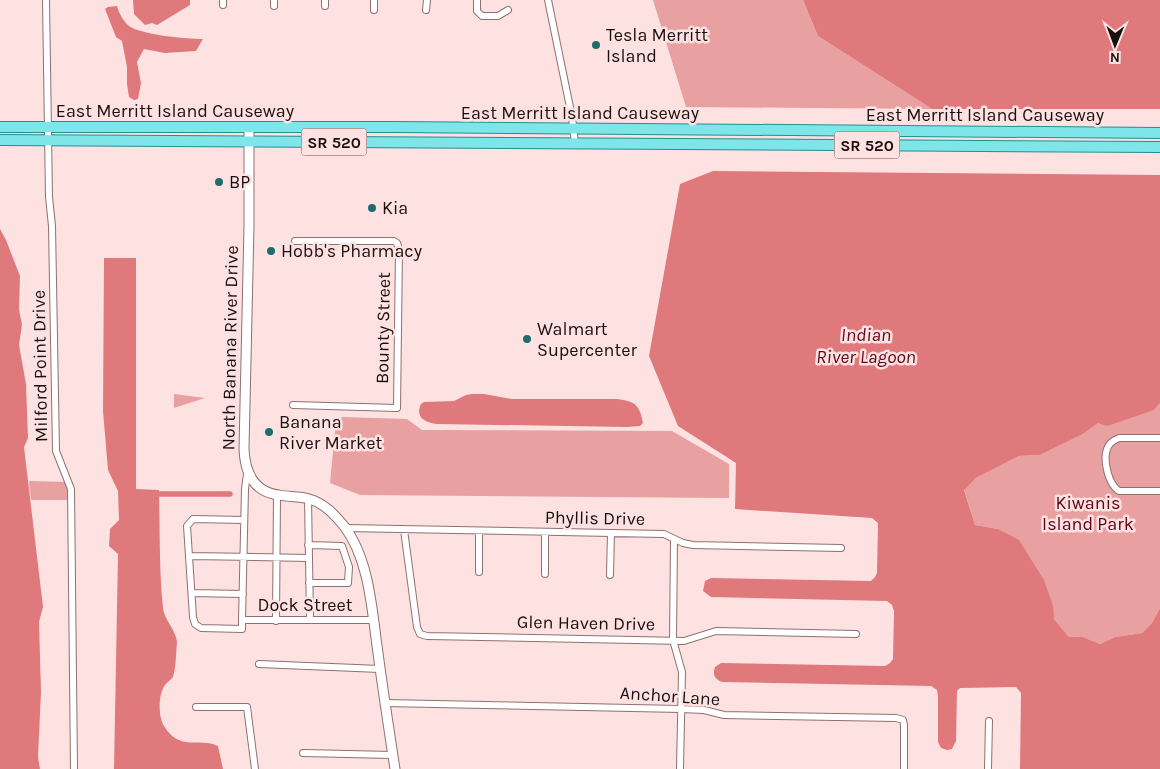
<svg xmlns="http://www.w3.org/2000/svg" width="1160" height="769" font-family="Karla,sans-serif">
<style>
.green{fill:#e8a0a0}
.water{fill:#df797c}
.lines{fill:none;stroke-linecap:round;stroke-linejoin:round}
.canal{stroke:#df797c;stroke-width:5.5}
.street-casing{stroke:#8f7070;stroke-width:8}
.secondary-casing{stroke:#8f7070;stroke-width:11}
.primary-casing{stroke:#238e93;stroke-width:12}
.street{stroke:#fff;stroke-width:6}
.secondary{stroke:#fff;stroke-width:9}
.primary{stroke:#7ee5e9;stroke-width:10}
.poi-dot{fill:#1f6b6f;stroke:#fee2e2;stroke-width:2}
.labels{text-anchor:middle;stroke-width:5;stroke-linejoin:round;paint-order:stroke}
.shield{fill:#fee2e2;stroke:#5e4e4e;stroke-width:1}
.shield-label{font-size:16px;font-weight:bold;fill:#1a0f0f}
.poi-label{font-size:18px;fill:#1a0f0f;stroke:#fee2e2;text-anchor:start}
.street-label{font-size:18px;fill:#1a0f0f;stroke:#fee2e2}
.park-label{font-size:18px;fill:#620116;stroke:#fee2e2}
.water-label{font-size:19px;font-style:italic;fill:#650418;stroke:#fee2e2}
</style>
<rect width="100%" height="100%" fill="#fee2e2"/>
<!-- green -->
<path class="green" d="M653,0h150l15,36 114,73 -246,-2z
M174,394l31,4 -31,10z
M1160,403v205l-8,15 -10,10 -27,4 -15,7 -17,-7h-14l-15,-18 -56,-90 -23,-4 -11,-36 12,-11 43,-22 21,-1 43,-21 15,-11 56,-13z
M342,417l65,2 15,11 250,1 57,33v34l-369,-3 -30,-12 6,-62z
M29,481l37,1 3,18h-38z"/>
<!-- water -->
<path class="water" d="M133,0h57v5l-33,20 -5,-2 -7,2 -11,-11z
M803,0h357v109h-228l-114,-73z
M117,6c2,7 6,15 12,20 13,9 57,13 74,13l-7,12 -31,2 -21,-4 -7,13 4,21 -3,16 -4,1 -5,-3 -2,-13v-17l-5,-26 -6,-4 -11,-28 3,-2z
M713,171l447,4v228l-6,7 -47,16 -9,-3 -15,11 -43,21 -21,1 -43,22 -12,12 11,35 23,4 21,11 25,40 9,26 1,13 15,18h14l17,7 15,-7 27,-4 10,-10 8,-15v161h-140l1,-76 -5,-6 -56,1 -3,3 -1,50 -4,8 -5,1 -6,-2 -3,-6v-46l-1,-6 -6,-4 -209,-4c-7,-3 -10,-7 -7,-15l6,-4 164,3 5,-3 3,-4 1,-48 -2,-6 -5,-4 -176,-4 -8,-6 2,-10 6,-3 160,3 4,-4 2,-4 1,-50 -6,-5 -137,-9 1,-46 -58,-37 -29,-70 31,-172z
M0,229l6,11 14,36 -1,33 3,16 -3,20 7,39 2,54 -4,9 19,160 -4,15 2,70 -3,65 2,12h-40z
M104,258h32v231l23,1c1,39 0,79 4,118 1,12 14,23 14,35 -1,8 -1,26 -4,34 -2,3 -6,5 -8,8 -7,10 -7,31 -1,41 16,26 34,11 54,20l5,23h-109l4,-215 -9,-8 1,-17 9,-9 -1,-29 -10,-21 -5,-59z
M472,394h12l28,5h105c18,3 22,4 26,24l-3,3 -13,1 -190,-3c-13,-2 -22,-7 -16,-20l3,-2 30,-1 12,-6z"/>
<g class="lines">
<!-- canal -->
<path class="canal" d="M159,494h71"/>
<!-- street casing -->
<g class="street-casing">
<path id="street" d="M46,0l3,197 3,29 4,225 15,38 3,280
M477,0v11l5,5h16l10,-6
M548,0l24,117 3,26
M223,5v-5
M274,6v-6
M325,6v-6
M374,10v-10
M426,10l1,-10
M293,405l104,3 2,-159 -2,-6 -3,-2h-99
M1160,438h-41c-5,2 -10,5 -12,11 -4,11 1,35 12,42h41
M308,498l2,121
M244,520l-51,-1 -6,7 6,91 2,7 6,4 41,1v-9h131
M345,528l319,6 19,9 10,2 148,3
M404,530l13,97 3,7 7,2 257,5 32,-10 140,3
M674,540l-1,100 9,32 -2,97
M308,545l34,1 7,21 -1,16h-39
M189,556l120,2
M479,572v-41
M545,574v-42
M610,575l1,-42
M192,593l51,1
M242,620l3,-131 2,-15
M276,621l1,-126
M259,664l121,5
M385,703l296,6 23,1 20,5 172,3 7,2 1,5v44
M196,707h51l8,62
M303,753l89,2
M988,769l1,-48"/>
</g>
<!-- secondary casing -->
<g class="secondary-casing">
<path id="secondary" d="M249,127v99l-5,223c1,23 9,43 35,46 9,2 20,1 30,4 15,4 25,15 35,27 26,34 28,86 34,127 5,38 11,77 17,116"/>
</g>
<!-- primary casing -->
<g class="primary-casing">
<path id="primary" d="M0,127h396l764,6
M0,140l1160,7"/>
</g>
<!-- street -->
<use href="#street" class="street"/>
<!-- secondary -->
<use href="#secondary" class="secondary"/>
<!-- primary -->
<use href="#primary" class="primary"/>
</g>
<!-- markers -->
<g class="poi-dot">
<circle cx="596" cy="45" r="5"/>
<circle cx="219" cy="182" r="5"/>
<circle cx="372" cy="208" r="5"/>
<circle cx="271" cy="251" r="5"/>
<circle cx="527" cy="339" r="5"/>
<circle cx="269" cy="432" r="5"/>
</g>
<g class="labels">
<!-- shield labels -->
<g class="shield">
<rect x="301.5" y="128.5" width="65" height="27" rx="4"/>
<rect x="834.5" y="131.5" width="65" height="27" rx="4"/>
</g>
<g class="shield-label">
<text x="334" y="148">SR 520</text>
<text x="867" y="151">SR 520</text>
</g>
<!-- poi labels -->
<g class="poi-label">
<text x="606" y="41">Tesla Merritt<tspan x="606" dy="21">Island</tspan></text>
<text x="229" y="188">BP</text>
<text x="382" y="214">Kia</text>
<text x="281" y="257">Hobb's Pharmacy</text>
<text x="537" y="335">Walmart<tspan x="537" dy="21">Supercenter</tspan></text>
<text x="279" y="428">Banana<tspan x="279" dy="21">River Market</tspan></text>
</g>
<!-- street labels -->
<g class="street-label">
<text x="175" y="117">East Merritt Island Causeway</text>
<text x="580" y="119">East Merritt Island Causeway</text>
<text x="985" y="121">East Merritt Island Causeway</text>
<text transform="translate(383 328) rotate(-89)" y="6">Bounty Street</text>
<text transform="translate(230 348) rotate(-89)" y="6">North Banana River Drive</text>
<text transform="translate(40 366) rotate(-91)" y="6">Milford Point Drive</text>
<text transform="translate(595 518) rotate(1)" y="6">Phyllis Drive</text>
<text x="305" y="611">Dock Street</text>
<text transform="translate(586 623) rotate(1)" y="6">Glen Haven Drive</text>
<text transform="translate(670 696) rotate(4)" y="6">Anchor Lane</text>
</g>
<!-- park labels -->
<g class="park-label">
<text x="1088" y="509">Kiwanis<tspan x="1088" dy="21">Island Park</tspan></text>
</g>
<!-- water labels -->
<g class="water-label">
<text x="866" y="341">Indian<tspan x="866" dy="22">River Lagoon</tspan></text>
</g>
</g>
<!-- north arrow -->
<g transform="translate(1115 45) rotate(181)" stroke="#fee2e2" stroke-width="4" paint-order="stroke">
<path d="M0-4L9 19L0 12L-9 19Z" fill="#1a0f0f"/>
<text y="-8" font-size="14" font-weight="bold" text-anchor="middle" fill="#1a0f0f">N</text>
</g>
</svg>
